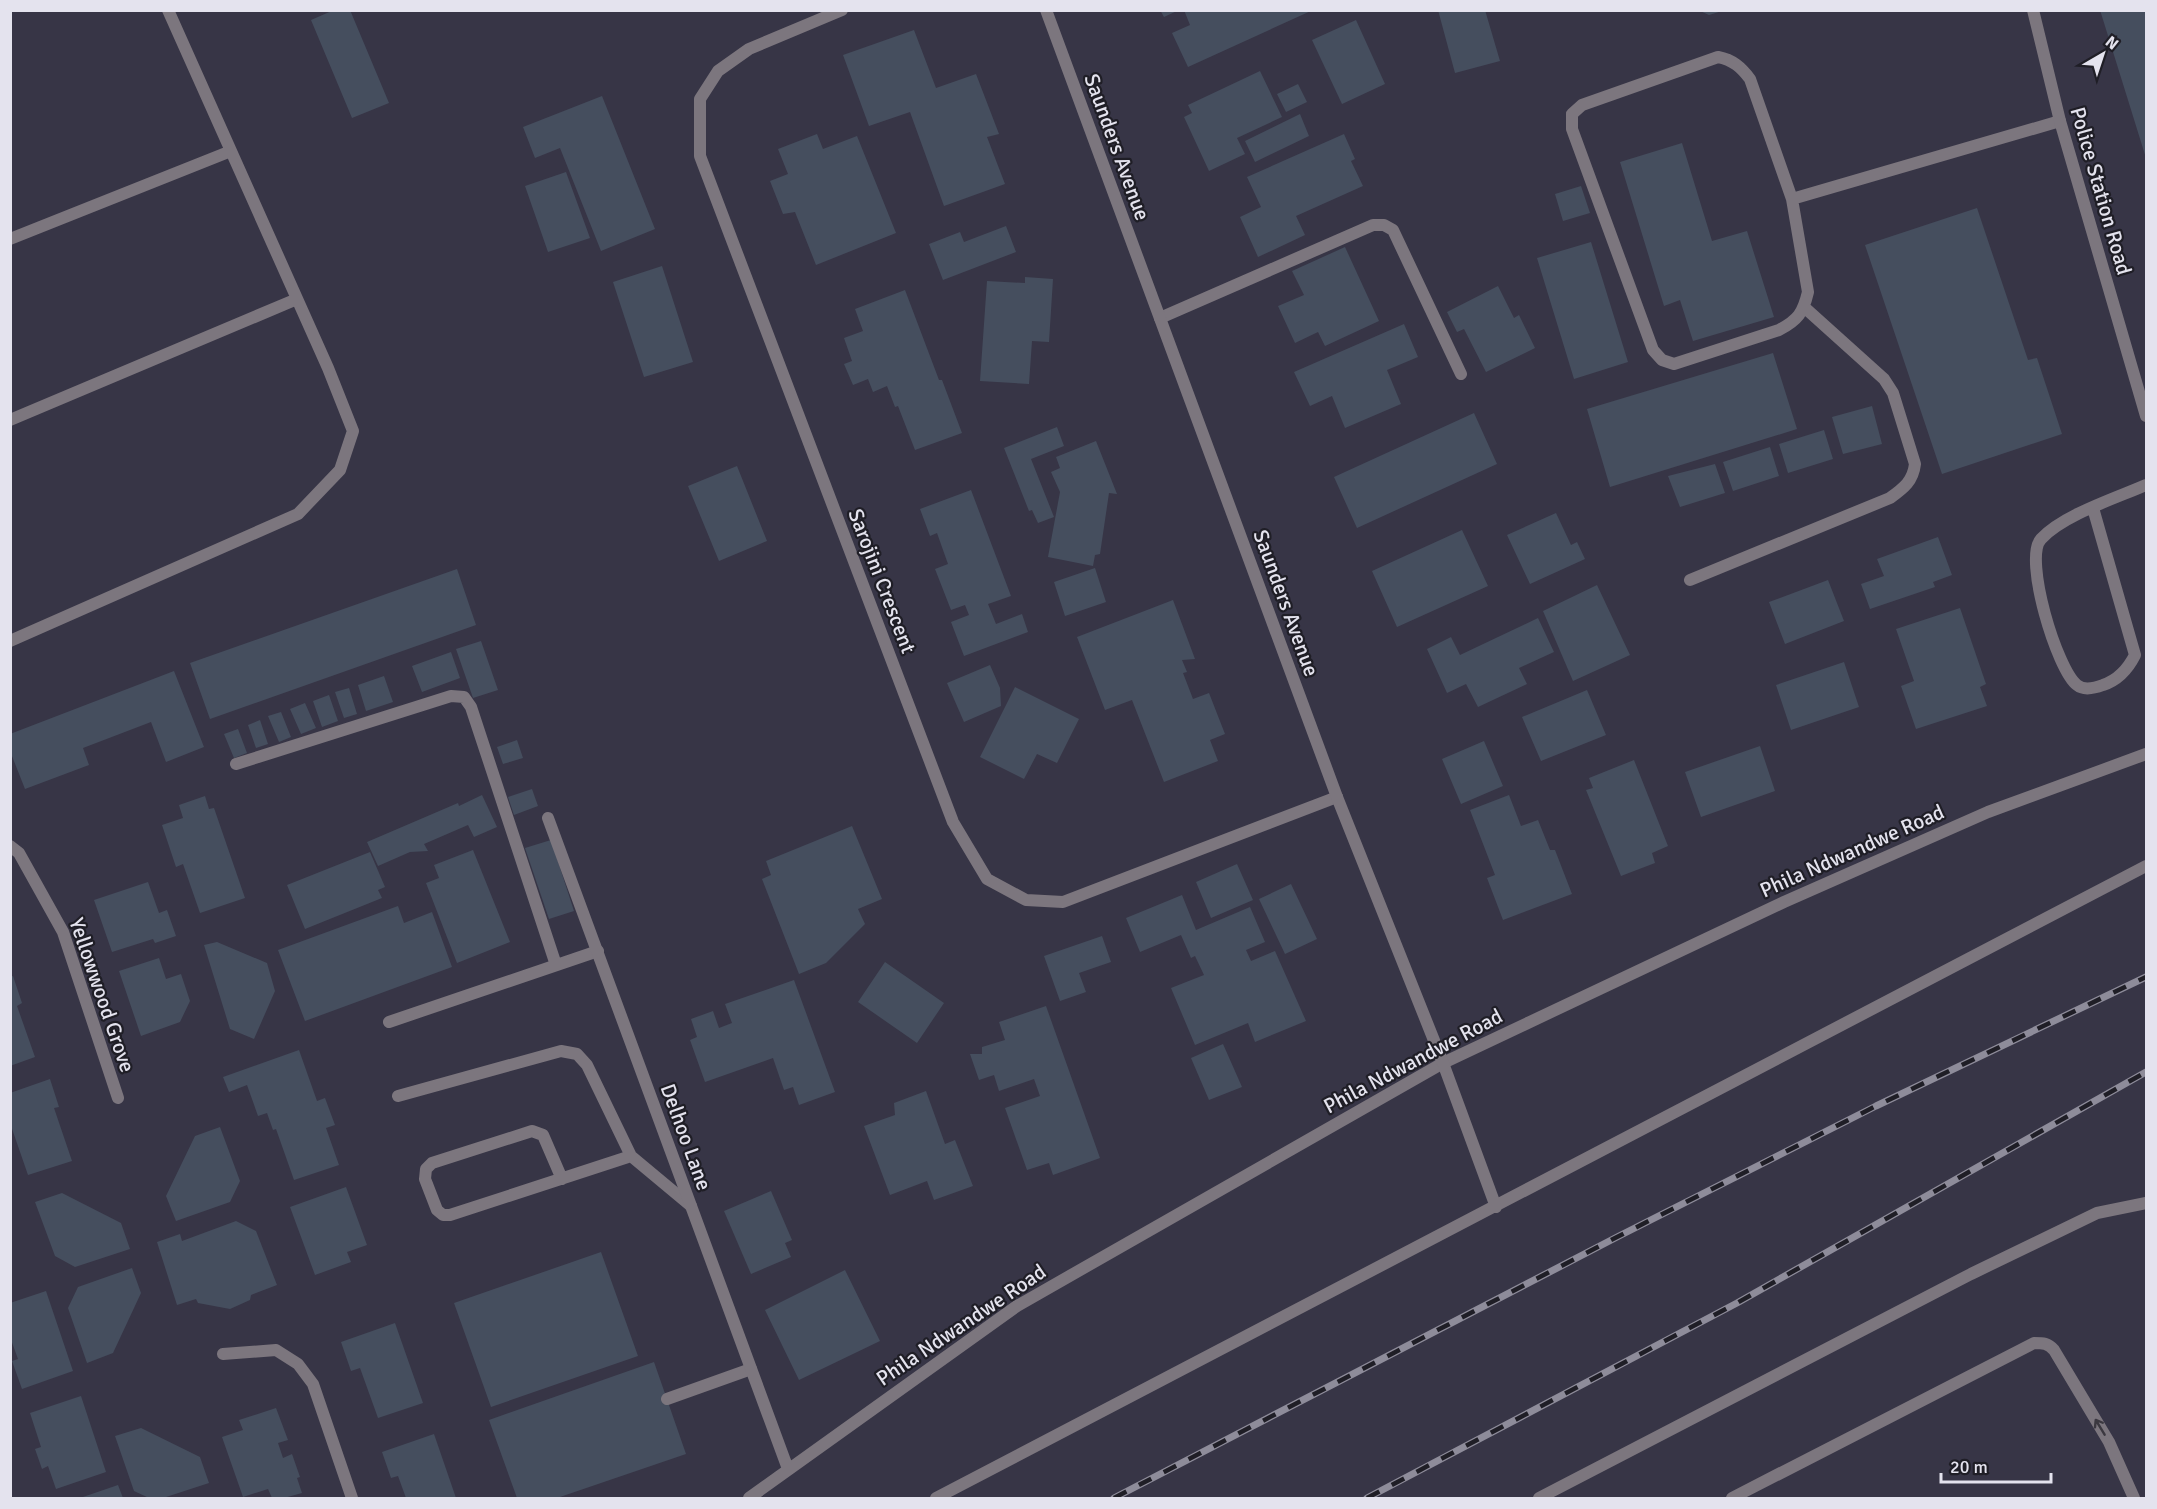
<svg xmlns="http://www.w3.org/2000/svg" width="2157" height="1509" font-family="Signika,sans-serif">
<style>
.building{fill:#454e5e}
.lines{fill:none;stroke-linecap:round;stroke-linejoin:round}
.service{stroke:#7c767e;stroke-width:12}
.minor{stroke:#7c767e;stroke-width:12}
.tertiary{stroke:#7c767e;stroke-width:12}
.rail-casing{stroke:#8e8c9a;stroke-width:7}
.rail{stroke:#1f1e26;stroke-width:4.5;stroke-dasharray:14;stroke-linecap:butt}
.oneway{stroke:#3b3840}
.labels{text-anchor:middle;stroke-width:4.5;stroke-linejoin:round;paint-order:stroke}
.street-label{font-size:21px;fill:#e4e3ee;stroke:#1f1e26}
</style>
<rect width="100%" height="100%" fill="#373546"/>
<!-- building -->
<path class="building" d="M334,10h16l39,93 -37,15 -41,-98z
M1160,10h19l-15,7z
M1184,10l38,1 91,-1 -125,57 -16,-34 18,-8z
M1438,10h47l15,51 -45,12z
M1698,10h24v1l-13,4z
M2100,10h46v148z
M1356,20l29,64 -43,20 -30,-64z
M914,30l22,58 40,-14 23,60 -12,3 18,47 -61,22 -34,-94 -41,14 -26,-71z
M1260,71l22,46 -45,21 8,16 -36,17 -25,-54 8,-4 -4,-8z
M1298,84l9,18 -21,10 -9,-18z
M602,96l53,133 -54,22 -41,-103 -25,10 -12,-31z
M1300,114l9,22 -54,26 -10,-21z
M817,134l6,15 34,-13 39,97 -80,32 -21,-53 -12,2 -13,-33 18,-7 -10,-25z
M1344,134l11,25 -4,2 12,25 -67,30 9,19 -47,22 -18,-40 21,-10 -14,-30z
M1682,143l30,98 35,-10 27,86 -81,24 -13,-41 -16,6 -44,-144z
M566,172l24,66 -42,14 -23,-66z
M1581,186l9,27 -27,8 -8,-27z
M1977,208l51,152 9,-2 25,76 -120,40 -77,-229z
M1006,226l10,26 -73,28 -14,-36 31,-12 4,10z
M1591,242l37,120 -54,17 -37,-121z
M1345,247l34,74 -54,25 -7,-14 -23,11 -17,-37 26,-11 -12,-24z
M662,266l31,96 -49,15 -31,-95z
M1025,277l28,2 -4,63 -17,-1 -3,43 -49,-3 7,-100 38,2z
M1498,286l16,32 5,-3 16,33 -49,24 -22,-43 -7,3 -10,-20z
M905,290l34,90h3l20,53 -47,17 -17,-44 -3,1 -8,-21 -14,6 -5,-13 -15,6 -9,-21 8,-3 -8,-23 19,-7 -8,-22z
M1404,324l14,33 -31,13 14,34 -56,24 -13,-32 -22,10 -16,-34z
M1773,353l24,76 -187,58 -23,-78z
M1872,406l10,38 -39,10 -11,-37z
M1474,413l23,51 -140,64 -23,-51z
M1057,427l7,19 -33,13 23,58 -16,6 -6,-13 -3,1 -25,-63z
M1824,430l9,29 -45,14 -9,-29z
M1096,441l21,53 -8,-1 -9,61 -5,1 -2,11 -45,-9 12,-65 -9,-20 9,-4 -4,-11z
M1770,447l9,29 -46,15 -10,-29z
M1715,464l10,29 -45,14 -12,-31z
M737,466l30,75 -48,20 -31,-75z
M971,490l40,106 -23,8 8,20 26,-10 6,18 -64,24 -13,-34 18,-7 -4,-10 -14,5 -16,-41 13,-5 -11,-31 -7,3 -10,-27z
M1556,513l15,32 6,-3 8,17 -55,25 -23,-49z
M1462,530l26,56 -91,41 -25,-56z
M1938,537l14,38 -19,7 2,5 -65,22 -9,-25 23,-8 -7,-17z
M1095,568l11,34 -41,14 -11,-34z
M457,569l19,56 -266,94 -20,-56z
M1828,580l16,41 -59,23 -16,-42z
M1597,585l33,70 -57,26 -30,-70z
M1173,600l22,59 -13,1 5,12 -4,1 10,26 16,-6 16,41 -15,6 8,21 -54,21 -32,-82 -27,10 -28,-73z
M1960,608l26,76 -6,3 7,19 -71,23 -15,-43 13,-5 -18,-52z
M1538,618l16,34 -35,16 8,16 -49,23 -12,-23 -19,9 -20,-44 24,-12 9,18z
M481,641l17,49 -25,8 -17,-49z
M451,652l9,26 -38,14 -10,-26z
M1844,662l15,45 -68,23 -15,-45z
M990,665l10,23 1,18 -37,16 -17,-39z
M174,671l30,76 -38,15 -15,-40 -68,26 6,17 -64,24 -15,-38v-17z
M384,676l9,26 -27,9 -8,-26z
M1015,687l64,32 -22,44 -20,-9 -13,25 -44,-22z
M349,688l8,26 -13,4 -9,-26z
M1587,690l19,45 -65,26 -19,-44z
M329,695l9,26 -16,6 -9,-26z
M305,703l11,25 -15,6 -11,-25z
M281,712l10,25 -12,5 -11,-26z
M260,720l8,24 -12,4 -8,-23z
M238,729l9,24 -13,5 -10,-24z
M517,740l6,18 -20,6 -6,-17z
M1484,741l19,45 -42,18 -19,-45z
M1760,746l15,45 -74,26 -16,-45z
M1634,760l34,86 -16,7 3,10 -34,13 -35,-86 7,-2 -4,-10z
M532,789l6,17 -24,9 -6,-18z
M482,795l15,32 -23,10 -6,-12 -44,19 4,7 -18,1 -32,14 -11,-24 91,-39 1,3z
M1509,795l12,31 17,-6 12,30h5l17,44 -69,26 -16,-42 8,-3 -25,-65z
M205,796l4,13 5,-1 31,90 -45,15 -17,-49 -7,3 -14,-42 21,-7 -4,-13z
M852,826l30,73 -24,10 7,15 -39,39 -27,11 -37,-95 9,-4 -5,-14z
M551,840l23,71 -25,8 -24,-71z
M473,850l37,92 -53,21 -31,-80 13,-5 -5,-13z
M370,852l15,35 -7,3 4,8 -77,31 -18,-44z
M1237,864l16,36 -42,18 -15,-36z
M148,882l11,31 8,-3 9,26 -21,7 -2,-4 -41,13 -18,-52z
M1291,884l26,55 -32,15 -26,-55z
M1182,895l14,35 54,-23 15,35 -19,8 5,11 24,-10 31,70 -51,21 -7,-19 -53,22 -24,-57 33,-13 -9,-19 -4,2 -10,-23 -41,17 -14,-34z
M398,906l6,17 28,-11 20,55 -147,54 -27,-71z
M1102,936l9,26 -32,11 7,19 -26,9 -16,-45z
M217,942l50,21 8,28 -21,48 -24,-10 -26,-84z
M159,958l7,21 15,-5 9,27 -10,21 -39,14 -22,-65z
M885,962l59,41 -27,40 -59,-41z
M13,976l9,27 -5,3 18,51 -25,9v-89z
M794,980l41,112 -36,13 -6,-18 -9,3 -11,-32 -68,24 -15,-42 7,-3 -6,-18 22,-8 6,17 13,-5 -7,-19z
M1046,1006l54,152 -47,17 -4,-12 -22,7 -22,-62 35,-12 -6,-17 -35,12 -5,-16 -15,5 -9,-26h12v-7l23,-7 -6,-18z
M1223,1044l19,43 -33,13 -18,-42z
M299,1050l18,51 8,-3 10,27 -9,3 13,37 -45,15 -18,-51 -3,1 -6,-17 -9,3 -11,-31 -18,7 -6,-15z
M50,1079l9,28 -5,1 18,53 -44,14 -18,-52v-30z
M926,1091l19,53 10,-4 18,46 -39,14 -7,-19 -37,14 -26,-69 31,-11 -1,-12z
M220,1127l20,54 -10,21 -54,19 -10,-25 29,-60z
M346,1187l21,58 -20,7 4,10 -36,13 -25,-68z
M771,1191l21,49 -7,3 6,14 -40,17 -27,-63z
M62,1193l59,30 9,26 -55,18 -20,-11 -20,-54z
M236,1221l20,10 21,54 -26,10 -1,5 -20,9 -32,-6 -2,-4 -19,6 -20,-63 23,-8 2,7z
M601,1252l37,104 -147,51 -37,-104z
M132,1268l9,25 -28,60 -26,10 -19,-55 10,-21z
M845,1270l35,71 -81,39 -34,-70z
M46,1291l27,80 -51,18 -10,-28 6,-2 -8,-22v-34z
M395,1323l28,80 -45,15 -18,-50 -9,3 -10,-29z
M654,1362l32,92 -129,44h-40l-28,-78z
M81,1396l25,76 -50,17 -8,-23 -6,3 -7,-20 6,-2 -11,-34z
M276,1408l12,32 -10,3 5,15 9,-4 8,23 -3,1 5,15 -18,5h-12l-4,-9 -25,8 -21,-60 21,-7 -4,-10z
M141,1428l59,29 9,26 -46,15h-14l-15,-7 -19,-55z
M434,1434l22,64h-50l-8,-22 -7,2 -9,-26z
M118,1485l5,13h-43z"/>
<g class="lines">
<!-- service -->
<path class="service" d="M1718,57c15,3 23,10 32,22l42,120 16,93c-5,21 -10,28 -29,38l-105,34 -12,-4 -9,-10 -81,-221v-15l10,-9z
M1792,199l268,-78
M1160,318l213,-93h11l9,5 68,144
M2093,508l42,147c-7,14 -17,25 -32,30 -8,3 -19,6 -26,0 -20,-15 -54,-127 -36,-146 22,-24 75,-41 105,-54
M1690,580l200,-82c14,-10 23,-17 25,-34l-22,-71 -9,-14 -80,-72
M236,764l215,-68 13,1 7,10 85,258
M389,1022l209,-71
M398,1096l163,-45 16,3 10,11 44,91
M562,1179l-19,-44 -11,-4 -100,32 -6,6 -1,10 12,31 6,5h7l181,-59 60,50
M667,1399l84,-30
M1732,1498l302,-155c9,0 14,0 20,7l55,92 25,56"/>
<!-- minor -->
<path class="minor" d="M842,10l-93,39 -31,22 -18,28v57l253,666 34,57 39,21 37,2 274,-105
M2033,10l27,111 86,295
M10,239l221,-88
M10,420l287,-121
M10,641l288,-127 42,-44 13,-39 -25,-63 -160,-358
M548,818l240,651
M10,846l9,7 44,79 55,166
M223,1354l53,-4 22,14 15,20 39,114
M749,1498l268,-192 426,-243 341,-161 204,-90 158,-58
M1539,1498l432,-224 126,-61 49,-10"/>
<!-- tertiary -->
<path class="tertiary" d="M1046,10l291,787 106,266 53,144
M936,1498l1210,-632"/>
<!-- rail casing -->
<g class="rail-casing">
<path id="rail" d="M1114,1498l505,-262 257,-130 270,-129
M1367,1498l370,-195 409,-231"/>
</g>
<!-- rail -->
<use href="#rail" class="rail"/>
</g>
<!-- one-way arrows -->
<defs><path id="oneway-shaft" d="M-6 0H5M1.5-3L5.5 0L1.5 3" fill="none" stroke-width="1.6" stroke-linecap="round" stroke-linejoin="round" transform="scale(1.5)"/></defs>
<use class="oneway" href="#oneway-shaft" transform="translate(2100 1427) rotate(-121)"/>
<g class="labels">
<!-- street labels -->
<g class="street-label">
<text transform="translate(1117 147) rotate(70)" y="7">Saunders Avenue</text>
<text transform="translate(2101 191) rotate(74)" y="7">Police Station Road</text>
<text transform="translate(882 581) rotate(69)" y="7">Sarojini Crescent</text>
<text transform="translate(1286 603) rotate(70)" y="7">Saunders Avenue</text>
<text transform="translate(1852 851) rotate(-24)" y="7">Phila Ndwandwe Road</text>
<text transform="translate(102 995) rotate(71)" y="7">Yellowwood Grove</text>
<text transform="translate(1413 1061) rotate(-28)" y="7">Phila Ndwandwe Road</text>
<text transform="translate(686 1137) rotate(70)" y="7">Delhoo Lane</text>
<text transform="translate(961 1325) rotate(-34)" y="7">Phila Ndwandwe Road</text>
</g>
</g>
<!-- border -->
<rect width="2157" height="1509" fill="none" stroke="#e4e3ee" stroke-width="24"/>
<!-- north arrow -->
<g transform="translate(2103 54) rotate(39)" stroke="#1f1e26" stroke-width="4.5" paint-order="stroke">
<path d="M0-4.5L10 22L0 15L-10 22Z" fill="#e4e3ee"/>
<text y="-9" font-size="16" font-weight="bold" text-anchor="middle" fill="#e4e3ee">N</text>
</g>
<!-- scale -->
<path d="M1941 1473v9h110v-9" fill="none" stroke="#e4e3ee" stroke-width="3"/>
<text x="1950" y="1473" font-size="18" fill="#e4e3ee" stroke="#1f1e26" stroke-width="4.5" paint-order="stroke">20 m</text>
</svg>
